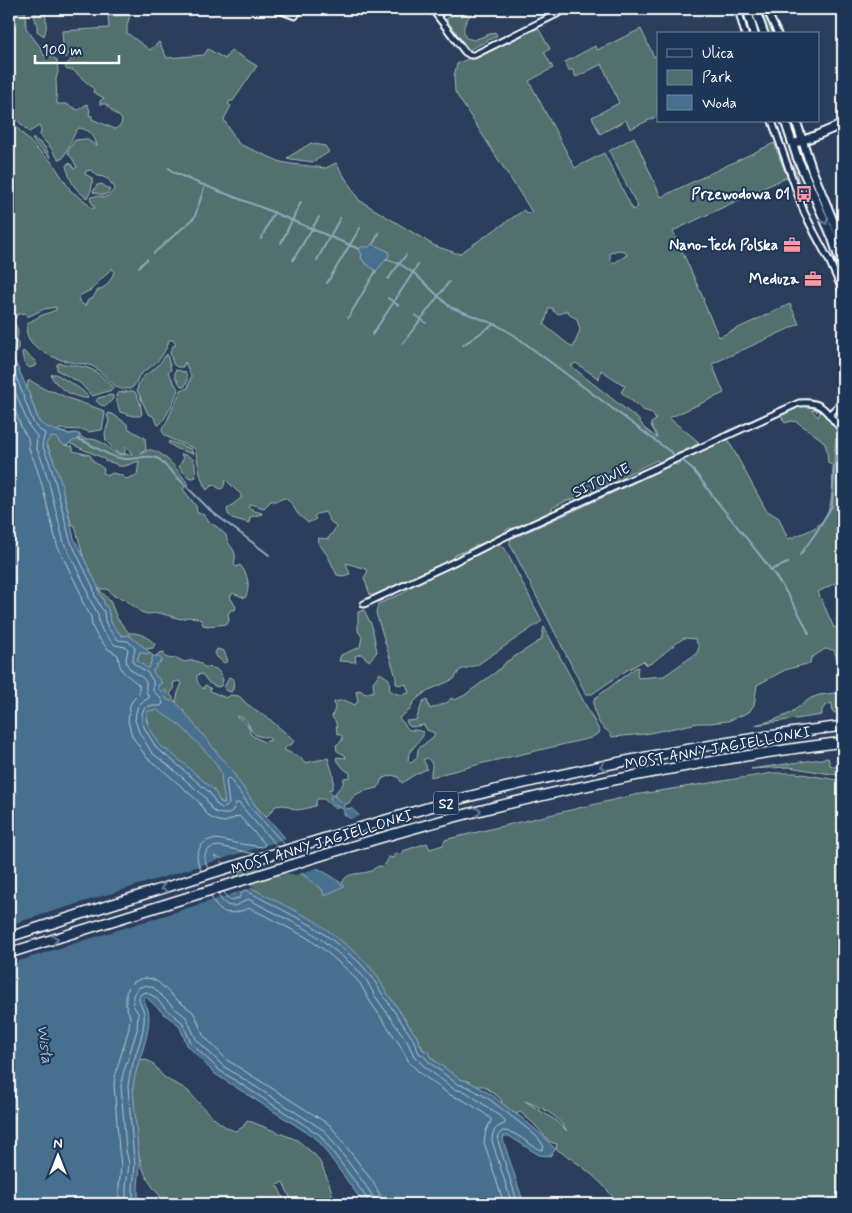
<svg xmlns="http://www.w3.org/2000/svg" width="852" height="1213" font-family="Mynerve,sans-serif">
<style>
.green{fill:#516f6e;stroke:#a8b7b6;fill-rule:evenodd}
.water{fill:#46708e;stroke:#90a9bb;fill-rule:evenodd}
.pier{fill:#2b3e5b}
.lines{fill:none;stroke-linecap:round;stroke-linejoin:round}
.shore{stroke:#b5c6d2;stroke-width:1}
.stream{stroke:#90a9bb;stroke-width:2}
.street-casing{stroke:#fff;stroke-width:9}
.secondary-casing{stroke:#fff;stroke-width:11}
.highway-casing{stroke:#fff;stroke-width:12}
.street{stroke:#1d3557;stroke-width:5}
.secondary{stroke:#1d3557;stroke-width:7}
.highway{stroke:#1d3557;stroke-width:9}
.oneway{stroke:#6c7c92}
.labels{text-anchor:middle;stroke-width:4;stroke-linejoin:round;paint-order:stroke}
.shield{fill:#1d3557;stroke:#bbc2cd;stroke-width:1}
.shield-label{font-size:14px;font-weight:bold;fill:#fff}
.poi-label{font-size:15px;font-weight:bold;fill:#fff;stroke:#1d3557;text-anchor:end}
.street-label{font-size:15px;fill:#fff;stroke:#1d3557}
.water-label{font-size:16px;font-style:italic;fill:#acbfcc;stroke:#1d3557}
</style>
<rect width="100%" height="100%" fill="#2b3e5b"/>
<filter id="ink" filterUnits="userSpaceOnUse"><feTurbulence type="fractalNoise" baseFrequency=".02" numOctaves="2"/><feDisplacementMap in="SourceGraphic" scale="10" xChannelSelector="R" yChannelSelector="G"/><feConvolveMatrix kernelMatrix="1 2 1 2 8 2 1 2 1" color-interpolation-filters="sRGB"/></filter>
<g filter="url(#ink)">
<!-- green -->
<path class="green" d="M9,9h16l1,19 14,19 4,9 4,-2 9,6 1,12 -2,7 1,25h9l12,6 9,-6 3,6 -1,5 3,1v3l23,10 6,-4 1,-6 -9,-7 -7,-8h-6v-3l4,-3 -11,-6 1,-3 -21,-19h-6l-2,-3 8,-10 1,-6 -3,-1 -5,8 -5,-3 2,-10 -1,-14 47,-3 -1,-12 22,-1 -3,10v8l23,17 9,-8 8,16 37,-3 4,-6 17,10 6,-9 26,16 -24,35h-3l-2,3 3,2 -6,11 -1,3 15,24 42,18 10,2 35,4 10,-5 23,37 76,46 24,8 65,-44 2,3 6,-1 -77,-120 -1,-16 3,-12 80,-38 13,23 -6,3 9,16 -24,13 46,87 29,-15 29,57 5,-3 -29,-56 25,-14 27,60 113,-54 13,34 -114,54 31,69 -1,1 16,36 71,-33 9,20 -87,40 12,29 -55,25 30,24 -12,10 -28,11 -2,-3 -33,16 -2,4 -39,16 -17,5 -14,7v6l-31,13 -14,2 -4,5 -48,21 -6,7 -78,35 -7,-19 4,-7 -2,-2 -20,-6 4,11 -7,2 -6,-1 -9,-19 -9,-12 -1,-6 10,1c3,-5 6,-8 8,-12l-6,-6 -5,-9 -8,2 -3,2 2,3 -8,4c-3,-3 -7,-6 -10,-9 -5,-6 -5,-12 -14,-16l-7,3h-6l-7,7 -14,-4 -2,3 7,4 7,2v1l-12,3 -1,6 -17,-5 -4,-4 -1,-5 14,-11v-4l-5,-4 -10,-10 -3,8 -3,1 -6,-4 -3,1 -4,4c-7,-8 -9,-30 -12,-41 -9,-6 -45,-12 -29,-26l15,-33 7,-2 3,-12 -6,-14 -2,5h-6l-4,-3 -3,-12 3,-6 3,-1 -3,-5h-4c-2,9 -8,19 -16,25 -3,3 -8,5 -12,9 -4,3 -4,9 -8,13 -2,2 -8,2 -11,2 -9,0 -21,-21 -33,-24 -6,-2 -13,-1 -19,-3 -16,-3 -51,-17 -42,-39l12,-7 16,-6v-3l-12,2 -17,8 -2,-4 -7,1 -5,8c6,6 6,12 3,19l2,2v8l-4,3 -5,-26v-1h3l-2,-2 -1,1v-207l28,30 15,13 19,29 14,10 6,7h4l-5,-8 1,-3c12,-4 13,7 24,-9l-7,-9 -5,-2 -5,-1 -7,-6 -5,1 -1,3 7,4c1,7 -1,15 -5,20 -14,-10 -16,-16 -21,-32l2,-3 3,1 3,5 3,-2 -5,-9 -4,-4c0,-5 4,-10 7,-14l11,-1 11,7c-3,-12 -7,-16 -18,-18l-3,3 -12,25 -2,3h-4l-7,-11 -11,-12 1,-6 -2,-4 -10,6 -20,-20zM618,250l7,1 2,4 -13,8 -4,-3v-7zM362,255l27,1 -13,14 -12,-8 -3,-4zM112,268l2,4 -3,7 -5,7 -9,5 -4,7 -5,2 -3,6 -6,-5v-5l12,-6zM549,308h4v3l6,3 8,-4 3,5 7,4 3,11 -7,18 -29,-23zM576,363l23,16 2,-9 24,16 -4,6 22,18 9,3 4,7 -5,3c0,6 5,9 6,15l-13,-10 -5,-8 -68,-54z
M34,9h10c2,9 4,18 0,27l-7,-5v-9l-2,-1z
M464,9h6l1,5c-6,9 -10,13 -5,24l8,2 21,-8 2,4 -28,14 -23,-31z
M759,9h3l12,25h-6z
M641,29l13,28 4,-2v61l-28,13 -4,-9 -26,14 -8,-17 27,-14 -17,-39 -26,13 -4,-8 -3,2 -4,-9 30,-16 2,4z
M32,139h3l10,8 6,11 -15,-13z
M311,143l14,3 4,6 -16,10 -22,-3 -4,-1z
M791,165l3,1 1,3 -1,2h2l4,16 7,15 -3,2z
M102,184l8,6 -3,4 -5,1 -9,-3 4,-7z
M23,351l12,10 2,4 -7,3c-6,-3 -7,-9 -8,-15z
M167,354l4,16 -3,2 10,17c-1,7 -14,33 -19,36h-1l-5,-9 -5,-2 -11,-24c2,-16 14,-16 22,-26 3,-3 4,-6 8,-10z
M60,363c8,2 16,2 24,4 12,2 21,12 29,21l-1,2 -20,6 -12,-13 -23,-13v-6z
M176,370l9,2c3,5 3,10 -1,15l-3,-1 -6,-9v-6z
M53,374h3l23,14 9,8 -1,2c-11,1 -32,-11 -36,-23z
M28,381h3l15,9 9,2 13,6 34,12 3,4 -3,16 -14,2 -3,-2 -26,-1 -1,2 12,3 4,-1 5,1 5,5c23,-2 25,16 39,16 0,0 8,-1 9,-1l-5,-7 -2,1v6l-8,-1 -11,-12 -1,-8 4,-12 -2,-6 2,-2 5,2 13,9 2,5 16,9 1,12 -4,1 -1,3c2,-1 5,-3 7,-4 14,-2 33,24 40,34l-5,5 13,17 1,7 6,1 8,10 5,2 10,9c1,13 13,12 8,29l2,3 4,-2c8,9 11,22 5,33l-12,-5 -3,4 6,10 -1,3h-4l-3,4 1,7 -2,3 -19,2 -5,-1 -2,-5 -4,-2 -9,-1 -7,2 -22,-6 -12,1 -6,-2 -17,-13 -10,-3 -7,-7h-8l11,12 7,17 12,15c10,-1 19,4 26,11l-2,4 -6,1 -9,-5 -9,-9 -7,1 -9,-10 -3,-6 -2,-11 -3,-4 -3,-8 -2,-3 -2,-7 -14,-28 -9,-33 -4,-2 -5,-22 -13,-43 -5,-12 -5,-3 -4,-23 -12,-33zM69,443l34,15 2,3 9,2 4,3h7l14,-5 -2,14 -11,4 -5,-4 -9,-2 -3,2 -6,-2 1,-4 -11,-8 -3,-6 -17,-4v-4l-6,-1z
M131,391l4,1 5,10 2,12 -2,2h-7l-13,-4 -3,-10 -1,-7 2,-2z
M111,395l2,1v3l-7,7 -5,-1 -5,-4 2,-3z
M802,406h6l10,2 -1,4 -3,-3 -2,1 6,7 3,-7 14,17 8,6v146l-25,13 16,36 9,-5v40l-1,-2 -4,1 -4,-12 -9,-1 -14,9 -1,5 -25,7 -28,15 -3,20 -5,7 -21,9 -18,2h-12l-53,11 -33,3c-3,-7 -8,-7 -12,-13 -4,-5 -7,-18 -6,-25l41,-31 3,-1 -1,7 1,4 26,-2 33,-23 2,-6 -4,-8 -11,-1 -10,7 -22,18 -5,2 -4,-4 -19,11 -32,22h-6l-76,-150v-4l3,-2 67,-30 94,-44 3,1 8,-7 42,-20 39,72 13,8 9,21c8,-3 22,-8 29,-13 18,-14 15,-40 16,-60l-5,-3 -1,-12 -2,-7 -4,-5 -24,-17 -5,-1 -7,2 -5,-9z
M169,441l22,8 2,5 -16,-5 -9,-6z
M181,454c17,4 13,8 15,23 -7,4 -13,-5 -17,-10l4,-8z
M496,545l8,2 38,74 -65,44 -17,5 -6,9 -27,12 -9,7 -5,5 -3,7 -11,8 10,12h7l7,2v4l-14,17 -1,8 3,2 6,-5 1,-9 15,-12 2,-4 -8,-3 -3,-5 -13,2 -3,-2 -2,-4 10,-1 7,-19 4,-1 3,9 18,-7 3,-4 4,2 10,-5 36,-27 5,-6 35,-22 3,-13 56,105 -9,6 -107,25 -53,14c-1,-10 5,-11 -4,-19l-4,2 3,5 1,4 -13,6 -12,8 -4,-6 -6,-2 -10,4 -4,9c-10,2 -25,4 -29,15l-14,6 -11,-10h-7l-2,7 -11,3 -8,1 -12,-5 -9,1 -2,4 -7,7 -11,-12 -13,-19 -6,26 -72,-51 -15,-34 -5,-17 13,-21 1,-4 3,-2c-7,-11 -14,-13 1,-22l-1,-2 -5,-3 3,-3 5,-1v4c4,3 9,3 13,2l7,4c9,-2 13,-3 20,5 13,1 14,1 19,13l-2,6 -4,1 -8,-4 -7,-9 -5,1c-1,6 2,11 7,14v-3l2,-1 5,4 -1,2 16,7 5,-3 8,1 8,8 21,14 26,22 -2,4 -5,2 -3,4 16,7 5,6 23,-5c3,11 8,20 4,31l-4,1 7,6v-3l8,-9 1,-6 6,-1v-4l-6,-4 -8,-10 1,-2 9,1 -1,-3 -8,-4 -1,-6 6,-4v-5l-5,-3 -1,-11 -4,-5 3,-9 -1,-6 10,-2 11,5 3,-4 -2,-10 4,-1 5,4 9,-3 -1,-9 7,-9 9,6 1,12 10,4 9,-2 -3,-9 -4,1 -6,-1v-7l-20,-64 2,-9 25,-11 9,-7zM178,681l4,2 -4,10 -2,9 -6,-8 4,-5 -1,-6zM236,716c15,1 11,14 20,19 4,2 8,2 12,2l3,3 -7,2 -11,-6 -3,-3c0,-9 -7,-12 -14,-17z
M364,610l8,16 5,26 -8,9 -8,-7 -6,2 1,6 -17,-1 2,-6 19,-8 2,-10 -4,-6v-19z
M217,649l7,2 4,10 -4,2 -7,-6 -2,-4z
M140,651l7,3 2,-2 4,4 -4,13 -3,1 -9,-10z
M229,677l5,2 -1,10 -2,3 -6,-2 -1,-2z
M843,692v19l-8,2 -2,-1 -1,-9 -7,3 -3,4v5l-67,10 19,-5 15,-6 22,-16 8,-3z
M839,756h4v20l-54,-9 -38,2 77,-11 2,7 6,2h4z
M773,773h23l47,8v423h-225c-15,-23 -39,-41 -62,-55l1,-5 -7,-2 -17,-19 -13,-11 -4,2 -14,-10 -1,-5 -17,-13c-2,0 -5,0 -8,0 -2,-1 -4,-3 -6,-4 -4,-2 -8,-2 -12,-4 -13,-8 -37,-26 -41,-41l-32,-47 -20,-21 -125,-87 -12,-16 -10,-5 -68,-11 37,-13 114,36 21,16 16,-8 4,3c3,-13 19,-9 29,-13 3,-2 5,-4 8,-5l3,1 5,-5 1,-5 6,1v-4l2,-1 6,2 1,-4 24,-8 3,6 13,-4 2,-5 3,-1 186,-44zM525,1101c16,6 33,14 42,30l-12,-11z
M140,1059c15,1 15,10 24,18 7,6 17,8 24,14 3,3 5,6 8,9 10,11 25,27 39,31l8,-4 4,-7 50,20 18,15 5,7 8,18 4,13 1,11h-40l-10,-22 -6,3 6,12 1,7h-117c-7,-8 -16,-18 -21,-28 -12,-23 -11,-63 -13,-89l1,-10z"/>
<!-- water -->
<path class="water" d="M372,244l16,7 1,5 -13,15 -12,-9 -3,-4 1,-3 -3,-6 2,-2h8z
M9,328l5,31 13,29 12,34c5,5 24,12 31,12 3,0 6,-1 9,0v6l-6,1 -7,5 -7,-4 -1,-3 -3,-2 -5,1 -4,6 7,15 7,20 14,59 24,49 2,7 2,3 3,8 3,4 2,11 3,6 9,10 7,-1c6,6 16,12 20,17l-2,2 -7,-2 -3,8 10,8h2l4,-12c4,0 8,1 9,5l-6,4v3l-3,2v2l9,11 -4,2v4l4,3 3,-2 2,1 -2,5 2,4 9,2 7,8 48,60 24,35 7,9 12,11 12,14 31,29 16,9 11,9 -20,10 -2,-7 -21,-16 -72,-13 -15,-4 3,4 13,35 6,-2 4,-11 75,39 19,14 28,23 14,16 9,16 32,47 2,5 4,8 5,2 3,6 29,21 10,3 22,13 21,17 8,5 22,19 8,9 5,4 -6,7 -11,-1 -30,-19h-5l-1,4 21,64h-160l-47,-65 -102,-65 -28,-29 -8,-20 -15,-11 -18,-17 -2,1c1,7 5,10 5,19 0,24 -13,46 -16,70l5,62 2,15 -2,24v16h-129zM157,710l24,16 30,31 7,10 3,6 1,12 3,19 -5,-2 -6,-12 -39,-34 -14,-10 -12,-19 -3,-7 2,-9z
M332,795l13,9 -2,2 4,3 4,-1 14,13 -8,3 -13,-10v-4c-5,-4 -13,-6 -14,-13z"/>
<!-- pier -->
<path class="pier" d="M363,815l5,6 -13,5 -8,-6z
M289,838l31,29 -24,8 -76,-14 12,31 2,-1 4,-10 3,-1 14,7 -246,77v-39z"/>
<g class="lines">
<!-- shore -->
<path class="shore" d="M9,358l25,66 4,5 7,4 -3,12 7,16 6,20 15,59 23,47 2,9 6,12 3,3 1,10 3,7 10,12 10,1 7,7 -2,11v4l15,10 5,8v10l7,6 3,6 -2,3h-13l-4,3 -2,5v8l3,7 12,20 15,11 38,33 7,12 5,3 4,-1 3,-3 -3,-24 2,-2 2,1 21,29 34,37
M9,376l20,50 8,10 -1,11 7,16 6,20 15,60 23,46 2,9 9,16 1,9 4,9 12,13 10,2 3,2 -2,10 1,5 3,5 13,9 3,4v9l3,7 -7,4 -4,4 -2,6 -1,8 4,12 13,21 16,12 37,32 6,11 4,4 7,2h6l5,-4 3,-7h3c12,15 25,29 39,44
M9,394l13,35 6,9 1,11 7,17 6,19 15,60 23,47 2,9 9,16 1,9 5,10 11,13 10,6c2,20 8,18 21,30v9l-6,6 -3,5 -2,16 4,15 15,22 17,13 35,31 6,10 6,6 8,3 6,1 14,-6 26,28 -1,2 -2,1c-9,-1 -18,-3 -27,-4 -14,-3 -30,-10 -37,9 -2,6 0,12 3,18
M208,868c-6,-11 -4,-21 11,-22l36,8
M224,892l3,6 4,2 8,-2 4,-7 2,-1 68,36 18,13 28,23 13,15 9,15 32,47 6,14 5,3 5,6 28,22 11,3 21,12 40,31 10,9 5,8 -2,3c-14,-4 -25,-20 -40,-19l-3,4 -1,6 20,63
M218,894c4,10 13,16 23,9 3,-1 5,-3 7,-4l62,32 17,13 28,23 12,14 8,15 32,45 7,15 11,11 29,22 12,3 13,9 26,19v4c-9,2 -13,7 -13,17l20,63
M211,896c8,22 21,18 39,12l56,29 17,12 27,23 11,13 8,15 31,45 9,17 11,11 30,22 13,5 17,10 11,9v2l-5,9 -2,12 20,62
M119,1204v-17l2,-22 -2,-15 -5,-66 2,-12 13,-44 1,-12 -4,-10v-13l3,-6 5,-5 6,-3 6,-1 6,1 6,3 19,18 15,11 4,6 7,18 24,25 103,65 43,57 7,13 2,9
M126,1204v-17l3,-23 -3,-14 -5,-64 2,-12 14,-44 1,-17 -5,-8v-10l5,-7 8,-3 8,3 18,18 14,11 10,22 27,27 102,65 41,55 8,12 1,6
M133,1204v-16l2,-24 -2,-15 -5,-63c2,-22 14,-42 16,-64 0,-4 1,-8 -1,-12 -3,-8 -9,-15 3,-18l9,5 12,13 15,12 9,21 28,27 101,65 41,55 7,10v4"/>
<!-- stream -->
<path class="stream" d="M169,168l4,4 20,9 70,27 96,41
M261,239l13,-27
M281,243l20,-41
M373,244l6,-11
M154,253l39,-34 2,-3 10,-31
M386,259l14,5 15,10 35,33 47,18 17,10 162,121
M293,260l26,-43
M317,260l23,-42
M139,267l8,-8
M388,279l18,-24
M327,283l33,-55
M388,298l10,7
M415,315l11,8
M348,318l28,-47
M372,335l46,-70
M403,343l46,-61
M463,345l31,-21
M78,439c15,5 27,16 41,19 14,4 27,-5 40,1l52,52 58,44
M682,460c15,11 25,29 37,44 32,40 69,82 90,130
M800,555l15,-21 17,-28 4,-67
M770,570l18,-7"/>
<!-- street casing -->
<g class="street-casing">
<path id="street" d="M276,9l19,7 5,-7
M432,9l33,43 5,3h4l93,-46
M738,9l7,25
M766,9l12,25
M772,121l32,91 10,20 15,28 14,32
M830,414l13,-13
M364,604l88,-41 50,-25 297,-135c28,-3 27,13 44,27"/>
</g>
<!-- secondary casing -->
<g class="secondary-casing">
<path id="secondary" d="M747,9l7,25
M755,9l9,25
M785,121l12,36 35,80 11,33
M796,121l16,49 31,75
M793,144l22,-8 28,-12"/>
</g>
<!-- highway casing -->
<g class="highway-casing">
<path id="highway" d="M9,937c78,-25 157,-50 235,-74 68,-21 136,-42 204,-61 130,-34 262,-60 395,-76
M9,953c81,-25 162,-51 244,-76 78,-25 157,-49 237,-69 116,-29 234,-51 353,-66"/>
</g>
<!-- street -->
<use href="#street" class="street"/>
<!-- secondary -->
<use href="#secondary" class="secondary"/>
<!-- highway -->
<use href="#highway" class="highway"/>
</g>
<!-- one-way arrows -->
<defs><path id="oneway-chevron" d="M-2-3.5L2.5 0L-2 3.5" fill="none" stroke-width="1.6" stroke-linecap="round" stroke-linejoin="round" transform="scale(1.25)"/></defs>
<g class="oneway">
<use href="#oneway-chevron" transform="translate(825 221) rotate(67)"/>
<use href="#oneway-chevron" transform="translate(603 766) rotate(168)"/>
<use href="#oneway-chevron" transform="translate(478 811) rotate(-15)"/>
<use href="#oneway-chevron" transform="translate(164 888) rotate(163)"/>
<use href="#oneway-chevron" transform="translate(55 939) rotate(-17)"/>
</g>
</g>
<!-- icons -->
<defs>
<g id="bus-bare" transform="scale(1.35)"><path d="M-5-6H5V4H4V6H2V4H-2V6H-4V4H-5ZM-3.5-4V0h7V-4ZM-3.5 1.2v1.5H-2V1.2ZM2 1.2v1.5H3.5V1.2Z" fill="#ff9aa2" stroke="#1d3557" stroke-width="2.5" paint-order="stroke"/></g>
<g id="office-bare" transform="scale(1.35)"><path d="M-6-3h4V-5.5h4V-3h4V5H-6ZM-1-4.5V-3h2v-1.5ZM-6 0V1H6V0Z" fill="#ff9aa2" stroke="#1d3557" stroke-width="2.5" paint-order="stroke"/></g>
</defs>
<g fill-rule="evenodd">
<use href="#bus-bare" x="804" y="194"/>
<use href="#office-bare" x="792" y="245"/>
<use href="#office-bare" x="813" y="279"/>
</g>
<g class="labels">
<!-- shield labels -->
<rect class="shield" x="433.5" y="791.5" width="25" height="23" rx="4"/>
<g class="shield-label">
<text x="446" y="808">S2</text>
</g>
<!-- poi labels -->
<g class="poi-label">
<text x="790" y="199">Przewodowa 01</text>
<text x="778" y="250">Nano-Tech Polska</text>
<text x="799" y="284">Meduza</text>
</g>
<!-- street labels -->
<g class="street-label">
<text transform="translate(601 480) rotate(-25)" y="5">SITOWIE</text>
<text transform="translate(718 748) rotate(-10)" y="5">MOST ANNY JAGIELLONKI</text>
<text transform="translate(322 842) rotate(-17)" y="5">MOST ANNY JAGIELLONKI</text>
</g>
<!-- water labels -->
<g class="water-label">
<text transform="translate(46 1044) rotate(82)" y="6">Wisła</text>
</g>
</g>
<!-- margin -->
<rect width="852" height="1213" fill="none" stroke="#1d3557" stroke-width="30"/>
<rect x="15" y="15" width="822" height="1183" fill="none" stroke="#fff" stroke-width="2" filter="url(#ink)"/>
<!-- legend -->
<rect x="657" y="32" width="162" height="90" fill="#1d3557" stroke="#77869a"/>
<rect x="667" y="49" width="25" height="8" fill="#1d3557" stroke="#77869a"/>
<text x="702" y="58" font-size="15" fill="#ffffff">Ulica</text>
<rect x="667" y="70" width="25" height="15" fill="#516f6e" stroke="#77869a"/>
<text x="702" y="82" font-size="15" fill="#ffffff">Park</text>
<rect x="667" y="95" width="25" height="15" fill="#46708e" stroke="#77869a"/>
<text x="702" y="108" font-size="15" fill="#ffffff">Woda</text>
<!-- north arrow -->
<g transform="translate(58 1156)" stroke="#1d3557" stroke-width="4" paint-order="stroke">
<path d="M0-4L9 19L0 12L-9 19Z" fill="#ffffff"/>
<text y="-8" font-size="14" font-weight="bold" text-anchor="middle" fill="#ffffff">N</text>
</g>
<!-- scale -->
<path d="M35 55v8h84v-8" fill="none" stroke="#ffffff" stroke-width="2.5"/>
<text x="42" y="55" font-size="15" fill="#ffffff" stroke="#1d3557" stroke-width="4" paint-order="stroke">100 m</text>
</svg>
